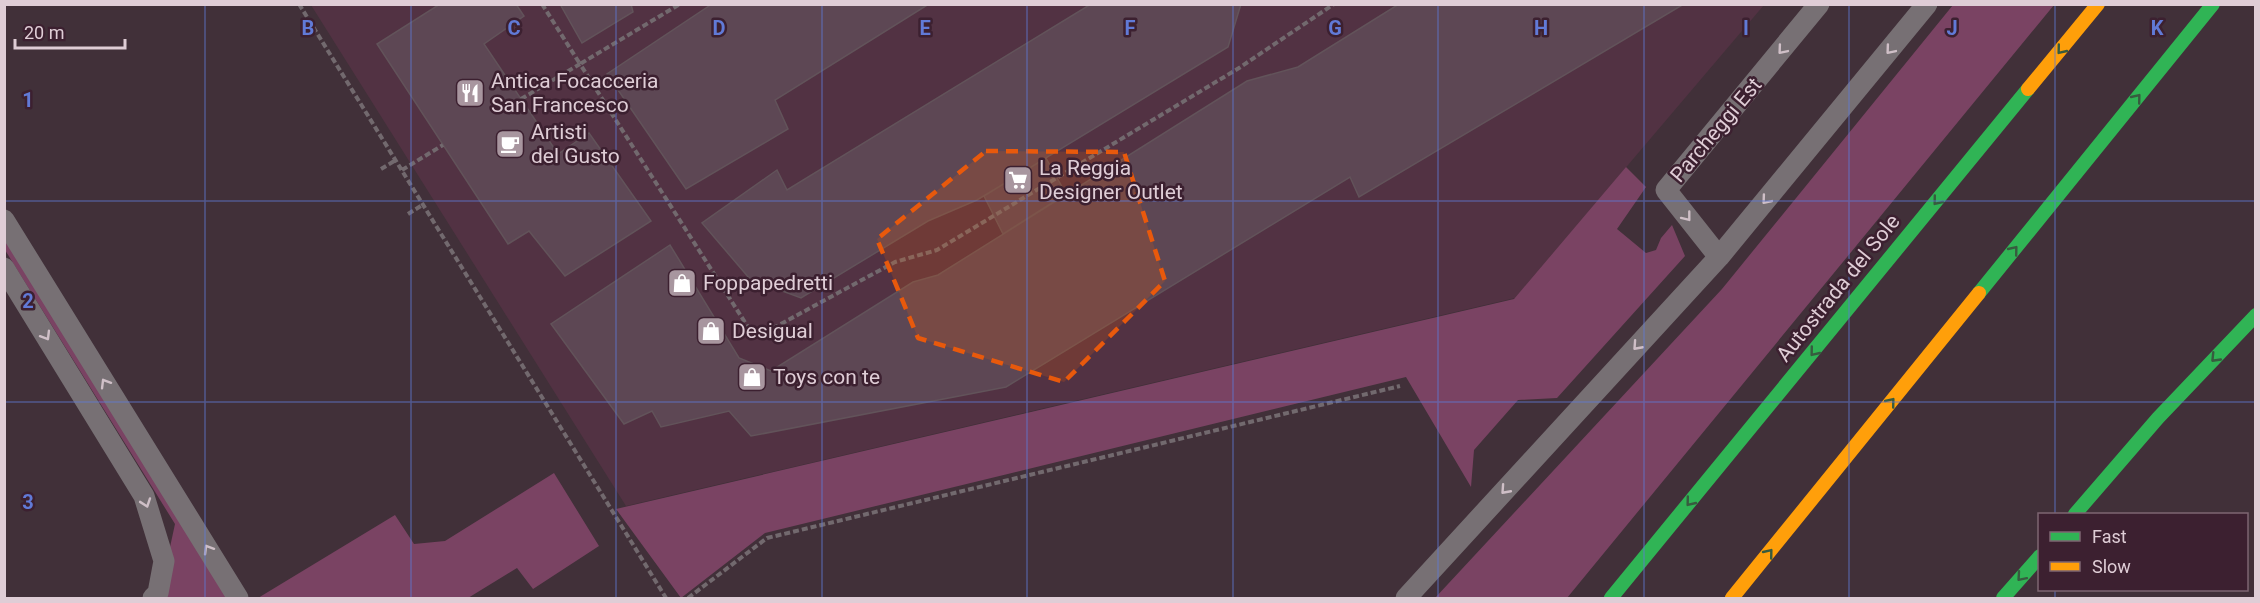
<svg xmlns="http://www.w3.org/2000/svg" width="2260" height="603" font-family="Roboto,sans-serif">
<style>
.built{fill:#523243}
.green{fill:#7a4363}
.building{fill:#5d4754;stroke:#62535a;stroke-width:1.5}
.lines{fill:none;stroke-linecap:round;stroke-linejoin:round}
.path{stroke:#72696e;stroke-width:4;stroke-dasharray:6 3;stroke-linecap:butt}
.lane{stroke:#777074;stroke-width:21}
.fast{stroke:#30b455;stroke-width:14}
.slow{stroke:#ff9f0a;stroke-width:14}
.oneway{stroke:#cfbfc7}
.oneway2{stroke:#375b3f}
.marked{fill:#e8590c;fill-opacity:0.2;stroke:#e8590c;stroke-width:4.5;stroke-dasharray:12 8;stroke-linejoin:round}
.grid{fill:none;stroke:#617ad7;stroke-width:1.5;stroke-opacity:0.55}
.labels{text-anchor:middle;stroke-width:5;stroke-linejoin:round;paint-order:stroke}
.poi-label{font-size:21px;fill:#dfcdd6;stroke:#3c2030;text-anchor:start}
.street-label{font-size:21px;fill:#dfcdd6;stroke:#3c2030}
.grid-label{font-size:20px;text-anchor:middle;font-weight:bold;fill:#617ad7;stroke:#3c2030;stroke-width:5;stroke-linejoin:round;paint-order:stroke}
</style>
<rect width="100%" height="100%" fill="#413039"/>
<!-- built -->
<path class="built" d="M311,5h1453l-249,293 -889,208z"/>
<!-- green -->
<path class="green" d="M1953,5h101l-487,593h-132l287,-309z
M1626,167l20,20 -29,42 29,24 10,-3 5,-12 11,-13 13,31 -128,142 -39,2 -44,50 -3,37 -65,-110 -641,156 -84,65 -65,-89 898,-210z
M4,235l223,363h-68l16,-74 -170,-274z
M554,473l45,73 -66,43 -16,-21 -49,30h-210l137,-83 19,29 31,-3z"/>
<!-- building -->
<path class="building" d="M440,4h76l8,12 -40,28 74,110 31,-21 62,88 -86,55 -36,-45 -21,13 -131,-200z
M560,4h71l2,8 -51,31z
M712,4h217l-154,96 13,29 -102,60 -79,-115z
M1091,4h150l-13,43 -251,153 -49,21 -127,77 -51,-19 -48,-56 75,-53 10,20z
M1399,4h285l-325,193 -9,-20 -344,210 -255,49 -22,-25 -68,16 -9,-16 -28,13 -73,-100 119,-79 69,113 32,13 142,-89 25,-7 309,-194 51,-14z
M1046,158l20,36 -63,40 -19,-38z"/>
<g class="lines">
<!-- path -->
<path class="path" d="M299,4l367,594
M542,4l38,60 100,-60
M521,99l59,-35 175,274 140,-76 42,-12 302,-182 95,-64
M381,169l15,-9
M402,170l41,-25
M408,214l16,-10
M688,598l79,-60 633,-152"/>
<!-- lane -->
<path class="lane" d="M4,220l234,378
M1719,257l-53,-67 153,-186
M4,268l140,228 20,65 -6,32 -5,5
M1406,598l313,-341 208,-253"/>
<!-- fast -->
<path class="fast" d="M1979,293l234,-289
M2075,514l83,-96 98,-103
M1611,598l417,-509
M2003,598l37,-42"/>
<!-- slow -->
<path class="slow" d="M2028,89l70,-85
M1732,598l247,-305"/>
</g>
<!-- one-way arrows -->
<defs><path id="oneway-chevron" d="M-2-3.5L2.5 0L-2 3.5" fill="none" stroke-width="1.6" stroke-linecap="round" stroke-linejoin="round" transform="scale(1.5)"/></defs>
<g class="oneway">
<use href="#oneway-chevron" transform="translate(1782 50) rotate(130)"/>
<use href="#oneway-chevron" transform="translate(1890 50) rotate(130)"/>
<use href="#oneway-chevron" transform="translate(1766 200) rotate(130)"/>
<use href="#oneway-chevron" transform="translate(1687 217) rotate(52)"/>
<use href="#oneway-chevron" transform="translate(46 336) rotate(59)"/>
<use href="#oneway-chevron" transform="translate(1637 346) rotate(132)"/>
<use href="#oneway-chevron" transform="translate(105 383) rotate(-121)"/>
<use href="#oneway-chevron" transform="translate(1505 490) rotate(132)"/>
<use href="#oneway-chevron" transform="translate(146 503) rotate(71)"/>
<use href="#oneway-chevron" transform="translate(208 549) rotate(-121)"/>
</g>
<g class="oneway2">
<use href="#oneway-chevron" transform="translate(2061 50) rotate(129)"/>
<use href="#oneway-chevron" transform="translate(2137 98) rotate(-51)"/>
<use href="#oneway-chevron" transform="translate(1937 201) rotate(129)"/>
<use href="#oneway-chevron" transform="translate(2014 250) rotate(-51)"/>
<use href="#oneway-chevron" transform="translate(1814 352) rotate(129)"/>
<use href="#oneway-chevron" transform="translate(2215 358) rotate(134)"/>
<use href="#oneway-chevron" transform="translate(1891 402) rotate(-51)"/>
<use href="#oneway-chevron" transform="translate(1690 502) rotate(129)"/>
<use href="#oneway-chevron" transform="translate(1769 553) rotate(-51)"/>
<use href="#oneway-chevron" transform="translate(2021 577) rotate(131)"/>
</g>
<!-- marked area -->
<path class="marked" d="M986,151l138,1 41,129 -101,101 -146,-44 -41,-99z"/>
<!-- grid -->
<path class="grid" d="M205,4v594M411,4v594M616,4v594M822,4v594M1027,4v594M1233,4v594M1438,4v594M1644,4v594M1849,4v594M2055,4v510M4,201h2252M4,402h2252M2055,590v8"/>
<!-- icons -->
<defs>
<g id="restaurant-square" transform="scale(1.5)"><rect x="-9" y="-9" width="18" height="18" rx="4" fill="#a8969f" stroke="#3c2030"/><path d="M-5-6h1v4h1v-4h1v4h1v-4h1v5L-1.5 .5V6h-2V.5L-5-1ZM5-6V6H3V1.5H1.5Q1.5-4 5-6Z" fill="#fff"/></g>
<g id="cafe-square" transform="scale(1.5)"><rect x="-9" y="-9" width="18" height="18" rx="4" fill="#a8969f" stroke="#3c2030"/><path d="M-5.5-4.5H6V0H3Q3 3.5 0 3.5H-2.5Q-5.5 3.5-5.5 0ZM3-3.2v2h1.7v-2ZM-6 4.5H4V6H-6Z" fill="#fff"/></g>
<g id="supermarket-square" transform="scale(1.5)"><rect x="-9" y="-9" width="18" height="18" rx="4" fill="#a8969f" stroke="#3c2030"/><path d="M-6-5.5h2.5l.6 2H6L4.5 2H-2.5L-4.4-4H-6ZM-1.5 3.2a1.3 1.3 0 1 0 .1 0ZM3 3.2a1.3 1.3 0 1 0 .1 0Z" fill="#fff"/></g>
<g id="shop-square" transform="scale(1.5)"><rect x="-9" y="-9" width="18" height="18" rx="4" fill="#a8969f" stroke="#3c2030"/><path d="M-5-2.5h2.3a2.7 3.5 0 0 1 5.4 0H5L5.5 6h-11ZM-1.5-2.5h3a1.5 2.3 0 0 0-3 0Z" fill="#fff"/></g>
</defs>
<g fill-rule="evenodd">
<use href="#restaurant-square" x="470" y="93"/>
<use href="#cafe-square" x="510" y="144"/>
<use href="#supermarket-square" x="1018" y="180"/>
<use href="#shop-square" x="682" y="283"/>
<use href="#shop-square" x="711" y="331"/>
<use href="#shop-square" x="752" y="377"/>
</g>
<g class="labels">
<!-- poi labels -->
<g class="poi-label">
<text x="491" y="88">Antica Focacceria<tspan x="491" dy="24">San Francesco</tspan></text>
<text x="531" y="139">Artisti<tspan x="531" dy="24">del Gusto</tspan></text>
<text x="1039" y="175">La Reggia<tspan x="1039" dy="24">Designer Outlet</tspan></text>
<text x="703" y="290">Foppapedretti</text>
<text x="732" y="338">Desigual</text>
<text x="773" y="384">Toys con te</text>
</g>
<!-- street labels -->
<g class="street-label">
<text transform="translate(1716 130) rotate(-50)" y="7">Parcheggi Est</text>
<text transform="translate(1838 288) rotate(-51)" y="7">Autostrada del Sole</text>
</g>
</g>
<g class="grid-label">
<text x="308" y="35">B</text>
<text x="514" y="35">C</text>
<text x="719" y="35">D</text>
<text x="925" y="35">E</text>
<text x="1130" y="35">F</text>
<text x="1335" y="35">G</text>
<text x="1541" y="35">H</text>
<text x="1746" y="35">I</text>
<text x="1952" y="35">J</text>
<text x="2157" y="35">K</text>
<text x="28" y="107">1</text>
<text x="28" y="308">2</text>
<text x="28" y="509">3</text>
</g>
<!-- border -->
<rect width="2260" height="603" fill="none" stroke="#dfcdd6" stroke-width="12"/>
<!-- legend -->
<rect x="2038" y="513" width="210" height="78" fill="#3c2030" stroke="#7d6572" stroke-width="1.5"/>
<rect x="2050" y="532" width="30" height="9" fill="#30b455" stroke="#7d6572" stroke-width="1.5"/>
<text x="2092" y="543" font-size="18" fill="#dfcdd6">Fast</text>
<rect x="2050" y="562" width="30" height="9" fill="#ff9f0a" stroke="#7d6572" stroke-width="1.5"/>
<text x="2092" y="573" font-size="18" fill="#dfcdd6">Slow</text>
<!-- scale -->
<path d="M15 39v9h110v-9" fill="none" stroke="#dfcdd6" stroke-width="3"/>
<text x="24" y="39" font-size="18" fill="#dfcdd6" stroke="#3c2030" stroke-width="4.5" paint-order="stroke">20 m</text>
</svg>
